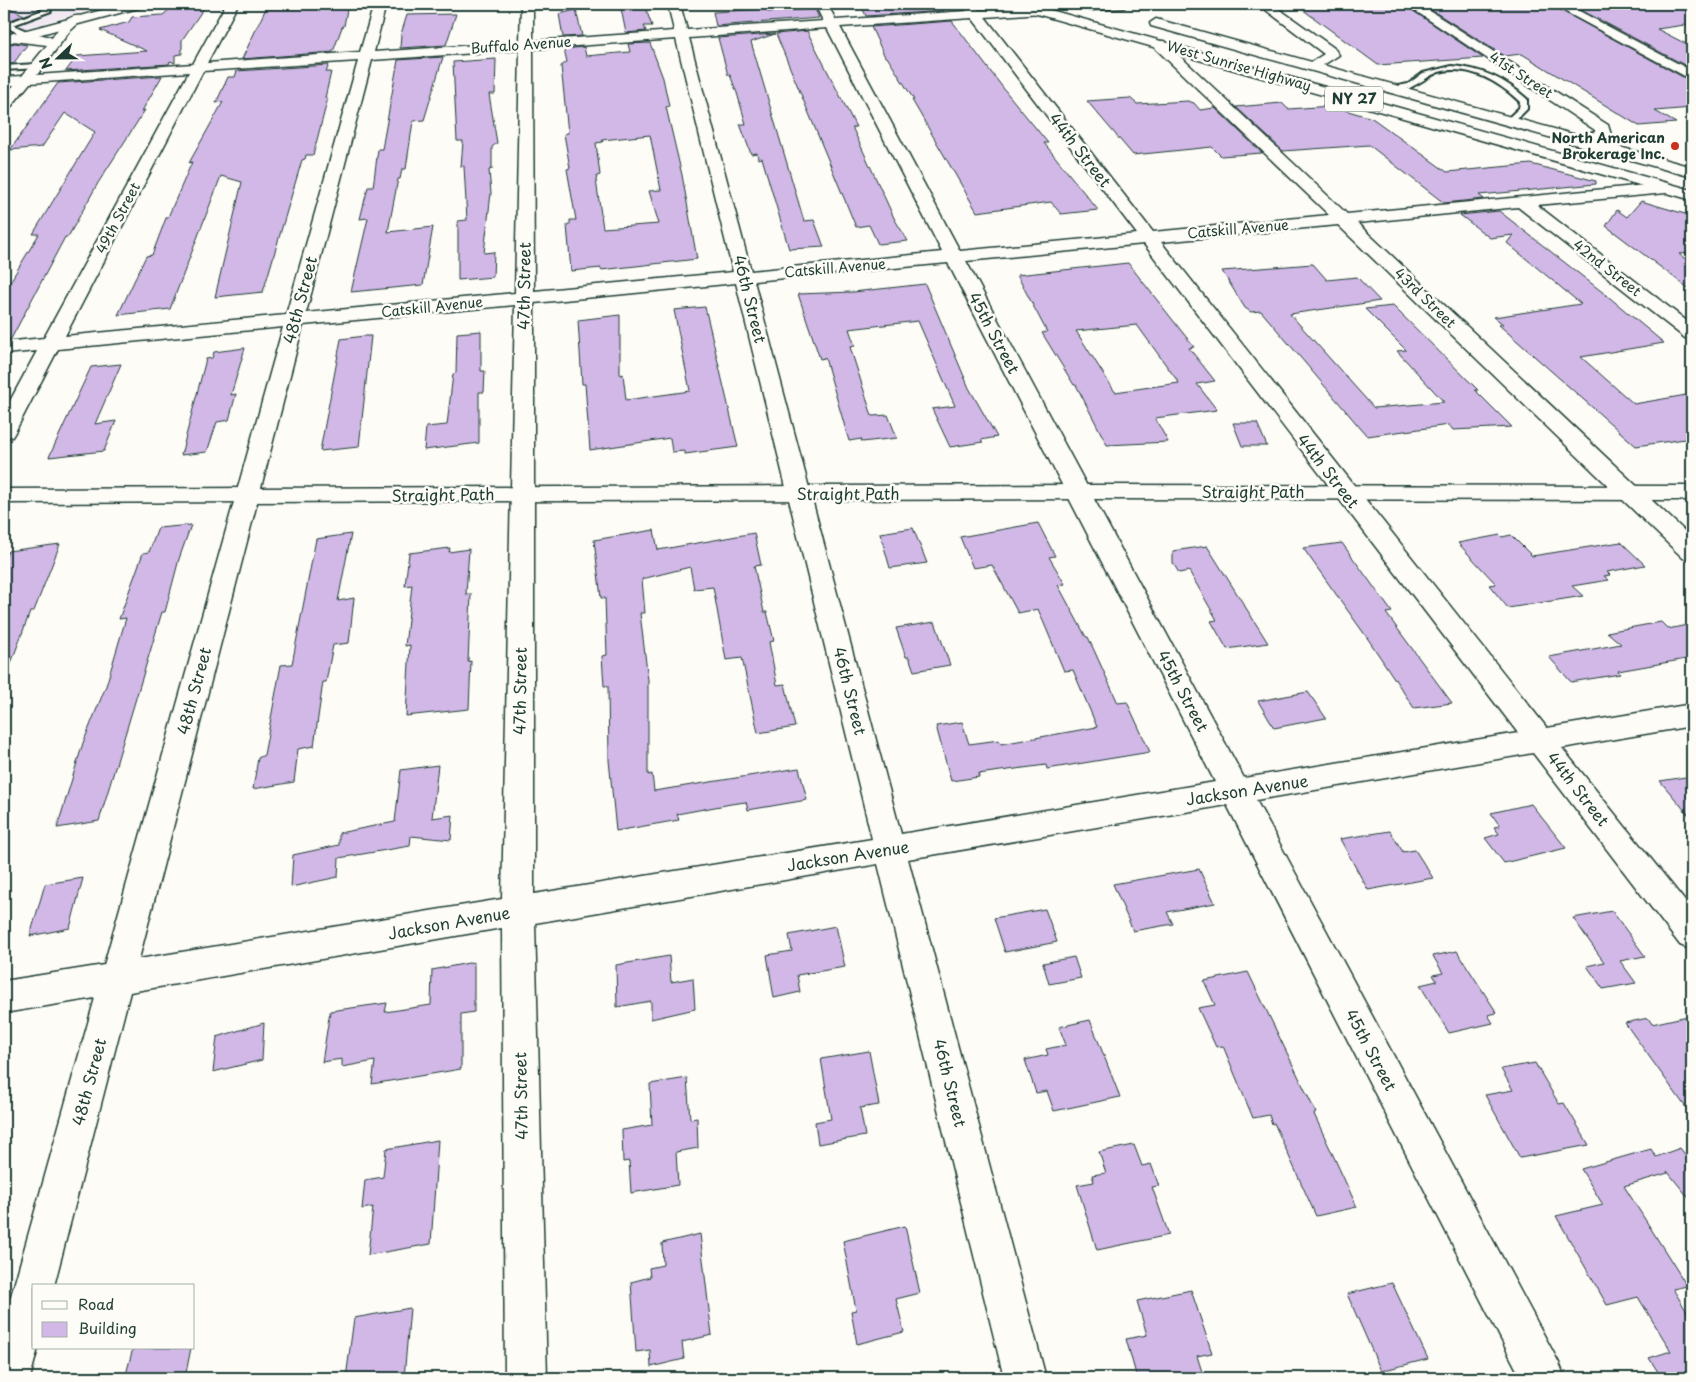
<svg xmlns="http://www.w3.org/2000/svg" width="1696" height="1382" font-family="'Playpen Sans',sans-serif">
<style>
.built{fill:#f0e8f2}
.building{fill:#d1b8e7;stroke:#1f3d34;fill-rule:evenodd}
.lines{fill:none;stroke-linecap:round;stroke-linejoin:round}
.lane-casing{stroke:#1f3d34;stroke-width:4}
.street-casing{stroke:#1f3d34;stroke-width:3}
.secondary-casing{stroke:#1f3d34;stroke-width:3}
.highway-casing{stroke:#1f3d34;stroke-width:3}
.lane{fill:#fdfcf7;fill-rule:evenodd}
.street{fill:#fdfcf7;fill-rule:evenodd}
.secondary{fill:#fdfcf7;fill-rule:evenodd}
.highway{fill:#fdfcf7;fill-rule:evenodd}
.poi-dot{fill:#c8321e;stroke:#fdfcf7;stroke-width:2}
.labels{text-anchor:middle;stroke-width:5;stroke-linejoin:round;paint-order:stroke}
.far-street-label{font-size:14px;fill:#1f3d34;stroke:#fdfcf7}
.far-poi-label{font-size:14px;font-weight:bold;fill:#1f3d34;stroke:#fdfcf7;text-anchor:end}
.shield{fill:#fdfcf7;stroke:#62766e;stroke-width:1}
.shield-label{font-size:15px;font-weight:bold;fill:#1f3d34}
.street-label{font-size:16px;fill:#1f3d34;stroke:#fdfcf7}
</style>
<rect width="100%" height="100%" fill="#fdfcf7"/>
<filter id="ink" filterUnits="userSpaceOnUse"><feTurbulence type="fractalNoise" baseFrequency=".02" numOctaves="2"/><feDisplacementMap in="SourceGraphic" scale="10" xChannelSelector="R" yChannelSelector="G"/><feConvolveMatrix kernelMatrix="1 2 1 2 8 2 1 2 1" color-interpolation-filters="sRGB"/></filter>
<g filter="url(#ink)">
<!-- built -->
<path class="built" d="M4,4h108l-108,30z"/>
<!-- building -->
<path class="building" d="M268,4h80l-4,22 -2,1 -9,25 -91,7z
M620,4h24l8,22h-8l2,5 -20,2z
M883,4h56l5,7 -78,5 -5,-11z
M1295,4h108l80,54 -105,7z
M1422,4h127l143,78v26l-37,3 21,12 -37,3 -117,-72 -18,2z
M1570,4h109l13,6v14l-35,5 35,18v22z
M4,5l20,10 -20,8z
M206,5l-24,35v14l-7,1v8l-5,-2 -1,3 -103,7 11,-15 70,-5 -47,-21 29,-8 3,-5 31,-2 9,-8z
M766,9l2,3 47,-3 4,9 -103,8 -3,-14z
M576,10l6,26 -19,1 -4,-23z
M456,14l-10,31 -46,3 1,-14 6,-19z
M952,21l55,72 41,50h-4l54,67 -37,4 -10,-12 -74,10 -65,-112h2l-27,-43h-2l-14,-30z
M807,31l49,96h-3v2l42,91 13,21 -30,3 -9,-19 -13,2 -80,-193z
M775,34l-24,8 53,179 10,-1 10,27 -35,2 -27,-91 -4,1 -1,-6 -6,1 -11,-30h6l-9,-31 -7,-18h-2l-10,-37z
M15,43l12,2 -14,19h-9v-18z
M650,43l13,35 6,28 -3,1 16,68 15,84 -96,11v-2l-30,3 -4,-46h3v-5h6l-9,-51 3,-1 -6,-34 4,-1 -7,-67 6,-4 -3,-13 20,-2 2,9 44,-4 -2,-8zM650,135l11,55 -12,1 10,33 -56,4 -7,-48 1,-4 3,-1 -4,-32 7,-1 -1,-2z
M443,57l-19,63 -11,1 -7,48h-4l-2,10h-2l-10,53 45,-5 -10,58 -72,7 17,-74 -8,1 8,-32h5l5,-38h4l16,-89z
M496,59l-1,35h-6l8,49 -5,4v22l-3,1 2,23 -7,60 10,-1 -1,25 -35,3v-59l9,-1 -3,-54 -3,1 2,-26h-6l-4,-79z
M329,65l-3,7h5l-6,26h3l-15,57h-7l-1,4 -3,1 -39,132 -48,5 27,-115 -21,-6 -51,133 -52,6 28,-59 6,-1 14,-37 2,-1 24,-55 -3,1 34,-61 -7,1 12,-26h7l2,-6z
M162,76l-20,35 3,-1 -47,73 -30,54h-3l-54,102 -7,1v-48l35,-58h-6l62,-102 -30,-19 -23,34 -32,3 48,-67z
M1130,98l7,6 51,-3 6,2 6,7 15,-2 47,45 -41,3 -9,-9 -79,8 -46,-54z
M1282,103l6,6 43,-3 41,12 75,54 84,-8 65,17v3l-117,11 5,4 -40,4 -75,-58 -86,6 -47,-44z
M1641,201l51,15v37l-13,1 13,10v27l-86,-65 11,-16 10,7z
M1499,211l111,87 54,45 -83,14 53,47 58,-10v44l-56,8 -137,-121 4,-1 -9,-7 87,-13 -74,-61 6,-8 -23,3 -30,-23z
M1128,263l66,84 -5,1 26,33 -18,3 20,26 -62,8 13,24 -61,3 -31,-60h-2l-32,-52 5,-1 -30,-57zM1137,325l42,58 -64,9 -39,-61z
M1313,264l14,16 30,-3 23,24 -90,13 84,94 70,-6 -47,-51 9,-1 -41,-41 28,-3 85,84h-3l37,37 -59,3 -4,-5 -82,11 -106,-125 -10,1 -6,-4 -23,-37z
M925,284l44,104 28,49 -16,3 2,2 -33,5 -18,-38 23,-3 -37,-85 -69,8 6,17 -5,1 22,69 16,-1 9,23 -35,4 -1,-3 -12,2 -24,-83 -5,1 -22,-65 55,-2z
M705,307l33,140 -53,7v-3l-13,1 -2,-14 -80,12 -5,-66h-3l-4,-64 42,-5v60l3,-1 3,26 64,-9 -16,-81z
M481,331v40h4l-1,21h-5v51l-55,7 2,-23 21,-2 6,-51 3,-1 1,-40z
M364,336h7l-12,111 -39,4 21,-112z
M245,348l-14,47 5,-1 -7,26 -12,2 -10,30 -26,3 25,-96 6,-1 2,-6z
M121,364l-26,60 21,-3 -12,30 -55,6 42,-90z
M1233,423h24l10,23h-25z
M1038,523l17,33 -6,1 16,27 -7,1 28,52h2l30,66 9,-1 23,50 -103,17 -1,-4 -68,9 1,3 -28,4 -15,-55 26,-4 7,22 30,-4 2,4 96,-17 -24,-57 -9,1 -26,-62 -20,4 -26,-48 -19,3 -13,-31z
M191,525l-12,34 -14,53h-3l-63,209 -42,7 26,-85 23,-57 20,-68 -7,1 24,-66 6,-1 9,-24z
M913,528l14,35 -37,5 -10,-35z
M654,530l4,20 96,-17 7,32 -7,1 10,46h3l7,29 -5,1 8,43 8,-1 10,43 -37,6 -16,-75 -16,2 -13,-73 -19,2 -4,-22 -48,12 3,34h-5l8,67v95l4,-1 2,17 145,-23 8,32 -59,10 -2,-8 -15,2 -54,10 2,6 -63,11 -7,-71 -1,-74h-4l-2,-30 5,-1 -2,-57h-4l-7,-58z
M351,534l-13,67 16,-3 -5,45 -16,2 -7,37h-3l-9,64 -16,3 -4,33 -41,7 5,-31 6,-3 17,-90 11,-1 24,-125z
M1500,535l2,2 9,-2 21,21 89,-14 24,23 -38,7 3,3 -6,1 5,4 -37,6 11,10 -75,12 -19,-23 7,-1 -38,-41z
M1342,543l50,69 -6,1 66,90 -38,5 -46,-69 -65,-91z
M60,544l-26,67 -4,1 -24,65h-2v-115l4,-11z
M1207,546l61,97 -41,6 -16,-28 6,-1 -28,-49 -10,2 -6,-10v-12z
M450,548l-1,4 20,-3 -3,45h5l-3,68 3,-1 -2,48 -63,7 4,-71 -5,1 7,-61 -7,1 4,-33z
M935,622l15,43 -36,6 -5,-14h-3l-10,-29z
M1661,622l7,7 24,-5v34l-74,13 2,3 -49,8 -22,-25 72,-13 -14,-12z
M1308,692l18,26 -52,10 -16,-27z
M438,765l-6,53 21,-3 -2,25 -40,-4 -1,10 -71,12 -1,19 -47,10 2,-32 46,-10v-12l56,-11 6,-52z
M1692,776v43l-32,-38z
M1531,804l35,44 -62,15 -19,-25 14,-4 -5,-7 6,-1 -9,-13z
M1390,831l13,21 12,-2 18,28 -65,12 -28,-51z
M1199,869l16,34 -48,9 6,12 -40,7 -20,-47z
M83,878l-13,50 -40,8 15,-52z
M1045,909l12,33 -52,10 -11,-34z
M1612,911l33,45 -25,5 16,22 -33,6 -16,-23 17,-4 -31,-44z
M836,926l9,41 -48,8 3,17 -26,6 -7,-43 25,-4 -3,-16z
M1457,951l40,62 -9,2 5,8 -44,10 -29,-48 17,-4 -4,-6 10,-2 -10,-17z
M669,956l2,26 22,-4 2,31 -44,10v-18l-34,6 -1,-42z
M1074,957l7,21 -32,6 -6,-21z
M474,962v50l-13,2v55l-89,15 3,-23 -33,6v-8l-20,3 8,-51 57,-8 -2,9 46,-7 1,-35z
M1248,972l68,141 -2,1 43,93 -41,9 -42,-93 -2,1 -3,-9 -16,3 -30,-72 -7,1 -18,-39 17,-3 -11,-24z
M1692,1015v101l-67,-93 23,-5 4,6z
M1090,1020l30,77 -66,14 -7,-20 -11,2 -11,-33 23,-5 -2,-6 20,-4 -7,-18z
M264,1023l-2,37 -49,12 4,-35z
M869,1051l10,54 -19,3 5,28 -47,8 -3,-22 16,-3 -10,-60z
M1535,1063l24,41 5,-1 25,42 -69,13 -35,-63 28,-5 -12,-21z
M687,1078l3,41 7,-1 1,30 -22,4 2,33 -47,8 -2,-32 -6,1 -1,-32 30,-5 -2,-41z
M438,1140l-7,104 -63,11 5,-48 -11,2 3,-29 18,-3 3,-28z
M1134,1145l8,21 9,-2 8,22 -7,1 17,48 -72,15 -20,-65 17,-3 -2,-7 14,-2 -7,-21z
M1680,1148l12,15v39l-25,-31 1,2 -44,13 63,100 -14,3 19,31v58h-30l-13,-20 22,-7 -33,-54 -31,8 -51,-89 47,-11 -22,-36 70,-20 5,8z
M905,1226l15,67 -24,6 8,33 -47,12 -6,-33 5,-1 -13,-69z
M700,1234l12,101 -30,7 2,17 -33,8 -1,-17 -14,2 -5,-70 19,-5 -1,-9 14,-3 -1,-22z
M1392,1283l36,76 -47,12 -34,-77z
M1191,1290l21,63 -15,3 7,22h-67l-11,-39 21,-4 -10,-34z
M410,1308l-6,70h-58l8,-60z
M133,1348h58l-6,30h-60z"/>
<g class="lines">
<!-- lane casing -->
<g class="lane-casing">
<path id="lane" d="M35,4h7l9,7 -38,14 16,7v4h-6l-18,-10v-2l38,-14z
M36,64h3v4l-35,2v-4z
M1452,66c29,2 53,13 75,33v10l-15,15h-6v-4l13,-12 1,-6c-21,-20 -51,-38 -81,-30 -15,5 -39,29 -56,17l25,-5 15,-11z"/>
</g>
<!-- street casing -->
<g class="street-casing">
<path id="street" d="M100,4h17l6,4 -6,4z
M226,4h12l-31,59 153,-11 14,-48h12l-12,48 146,-10 1,-38h12v37l141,-10 -6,-27h12l7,26 136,-9 -8,-17h12l9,16 131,-9 -5,-7h12l5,6 58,-4 6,4 -2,3 -56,4 168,215 176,-17 -175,-168 -2,-3 2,-3h10l183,173 319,-31 6,2 2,3 -2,3 -6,2 -129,12 155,120v15l-7,-2 -167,-131 -161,16 335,315v22l-9,-2 -345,-333 -177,17 386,486 145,-24v22l-130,22 130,162v40l-12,-5 -147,-192 -277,47 303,563 6,15h-44l-294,-573 -319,54 138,519h-42l-126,-514 -343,59 12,455h-42l-3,-450 -372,64 -76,294h-20v62h4l-8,30h-26v-57l91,-323 -91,15v-32l100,-16 179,-638 -225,22 -43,83 -3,5 -8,1v-26l33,-61 -33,3v-12l40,-4 145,-266 -159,11 -21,26 -5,1v-13l10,-12h-10v-8l18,-1 25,-31 -34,-4 -7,-4c9,-9 36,-3 46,1 6,-9 16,-25 29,-22l2,3 -14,13 -32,43 156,-11zM972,18l165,216 -177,17 -120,-224zM827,28l115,224 -191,19 -62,-233zM676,39l57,233 -199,19 -1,-242zM520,50l-5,243 -209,20 66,-253zM358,61l-72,254 -221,21 138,-265zM1144,244l374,489 -274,45 -278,-517zM948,263l267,519 -314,52 -147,-553zM736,283l136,556 -338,55v-591zM515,305l-13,594 -363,60 164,-634z
M1085,4h44l-6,4 -33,2 -4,-1z
M1258,4h14l62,44 5,7 -22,14h-10l-2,-3 19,-12z
M1405,4h14l189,121 3,10c-6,7 -29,11 -38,8l-3,-3 3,-3 22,-5v-2z
M1551,4h15l126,67v9z"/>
</g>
<!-- secondary casing -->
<g class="secondary-casing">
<path id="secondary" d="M125,4h19l-2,3 -138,37v-8z
M1081,485l611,1v14l-611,-1 -1077,4v-14z"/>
</g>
<!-- highway casing -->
<g class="highway-casing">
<path id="highway" d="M1010,4h19l663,186v10l-680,-193z
M1156,19l536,148v10l-541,-151 -1,-3z"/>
</g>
<!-- lane -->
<use href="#lane" class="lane"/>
<!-- street -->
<use href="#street" class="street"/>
<!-- secondary -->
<use href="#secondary" class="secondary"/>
<!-- highway -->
<use href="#highway" class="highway"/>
</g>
</g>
<!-- markers -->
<circle class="poi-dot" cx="1675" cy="146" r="5"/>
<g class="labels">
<!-- far-street labels -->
<g class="far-street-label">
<text transform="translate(521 45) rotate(-4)" y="5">Buffalo Avenue</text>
<text transform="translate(1239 66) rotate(16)" y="5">West Sunrise Highway</text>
<text transform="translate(1521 75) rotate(33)" y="5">41st Street</text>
<text transform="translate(118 218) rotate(-62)" y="5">49th Street</text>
<text transform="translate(1238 229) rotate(-5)" y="5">Catskill Avenue</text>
<text transform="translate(835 268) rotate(-5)" y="5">Catskill Avenue</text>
<text transform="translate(1607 268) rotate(38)" y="5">42nd Street</text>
<text transform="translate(1425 298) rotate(44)" y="5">43rd Street</text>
<text transform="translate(432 307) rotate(-6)" y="5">Catskill Avenue</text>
</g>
<!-- far-poi labels -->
<g class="far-poi-label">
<text x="1665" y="143">North American<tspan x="1665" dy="16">Brokerage Inc.</tspan></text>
</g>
<!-- shield labels -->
<rect class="shield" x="1325" y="86.5" width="58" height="25" rx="4"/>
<g class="shield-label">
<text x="1354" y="104">NY 27</text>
</g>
<!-- street labels -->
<g class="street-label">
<text transform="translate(1080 150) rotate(52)" y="6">44th Street</text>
<text transform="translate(524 286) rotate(-89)" y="6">47th Street</text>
<text transform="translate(750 299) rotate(76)" y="6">46th Street</text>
<text transform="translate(300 300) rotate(-75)" y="6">48th Street</text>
<text transform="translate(994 333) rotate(62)" y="6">45th Street</text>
<text transform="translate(1328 471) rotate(52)" y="6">44th Street</text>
<text x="1253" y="498">Straight Path</text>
<text x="848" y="500">Straight Path</text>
<text transform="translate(443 495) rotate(-1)" y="6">Straight Path</text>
<text transform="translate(194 691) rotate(-75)" y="6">48th Street</text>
<text transform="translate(520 691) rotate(-89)" y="6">47th Street</text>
<text transform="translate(850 691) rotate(76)" y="6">46th Street</text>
<text transform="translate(1183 691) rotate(62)" y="6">45th Street</text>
<text transform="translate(1578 789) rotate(52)" y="6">44th Street</text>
<text transform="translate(1247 790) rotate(-9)" y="6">Jackson Avenue</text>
<text transform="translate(848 856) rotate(-9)" y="6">Jackson Avenue</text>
<text transform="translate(449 923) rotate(-10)" y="6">Jackson Avenue</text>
<text transform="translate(1371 1050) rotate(62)" y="6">45th Street</text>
<text transform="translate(89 1082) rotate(-75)" y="6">48th Street</text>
<text transform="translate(950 1083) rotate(76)" y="6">46th Street</text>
<text transform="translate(521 1096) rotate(-91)" y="6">47th Street</text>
</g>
</g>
<!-- margin -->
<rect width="1696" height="1382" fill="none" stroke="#fdfcf7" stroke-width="20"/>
<rect x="10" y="10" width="1676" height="1362" fill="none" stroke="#1f3d34" stroke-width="2" filter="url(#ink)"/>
<!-- legend -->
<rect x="32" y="1284" width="162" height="65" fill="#fdfcf7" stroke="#a4b0a9"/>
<rect x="42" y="1301" width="25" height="8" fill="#fdfcf7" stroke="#a4b0a9"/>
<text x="78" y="1310" font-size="15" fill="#1f3d34">Road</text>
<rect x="42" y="1322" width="25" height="15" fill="#d1b8e7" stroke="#a4b0a9"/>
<text x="78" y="1334" font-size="15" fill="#1f3d34">Building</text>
<!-- north arrow -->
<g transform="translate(58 58) rotate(248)" stroke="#fdfcf7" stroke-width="4" paint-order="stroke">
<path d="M0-4L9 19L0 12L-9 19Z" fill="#1f3d34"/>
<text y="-8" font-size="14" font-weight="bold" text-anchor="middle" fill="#1f3d34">N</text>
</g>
</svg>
